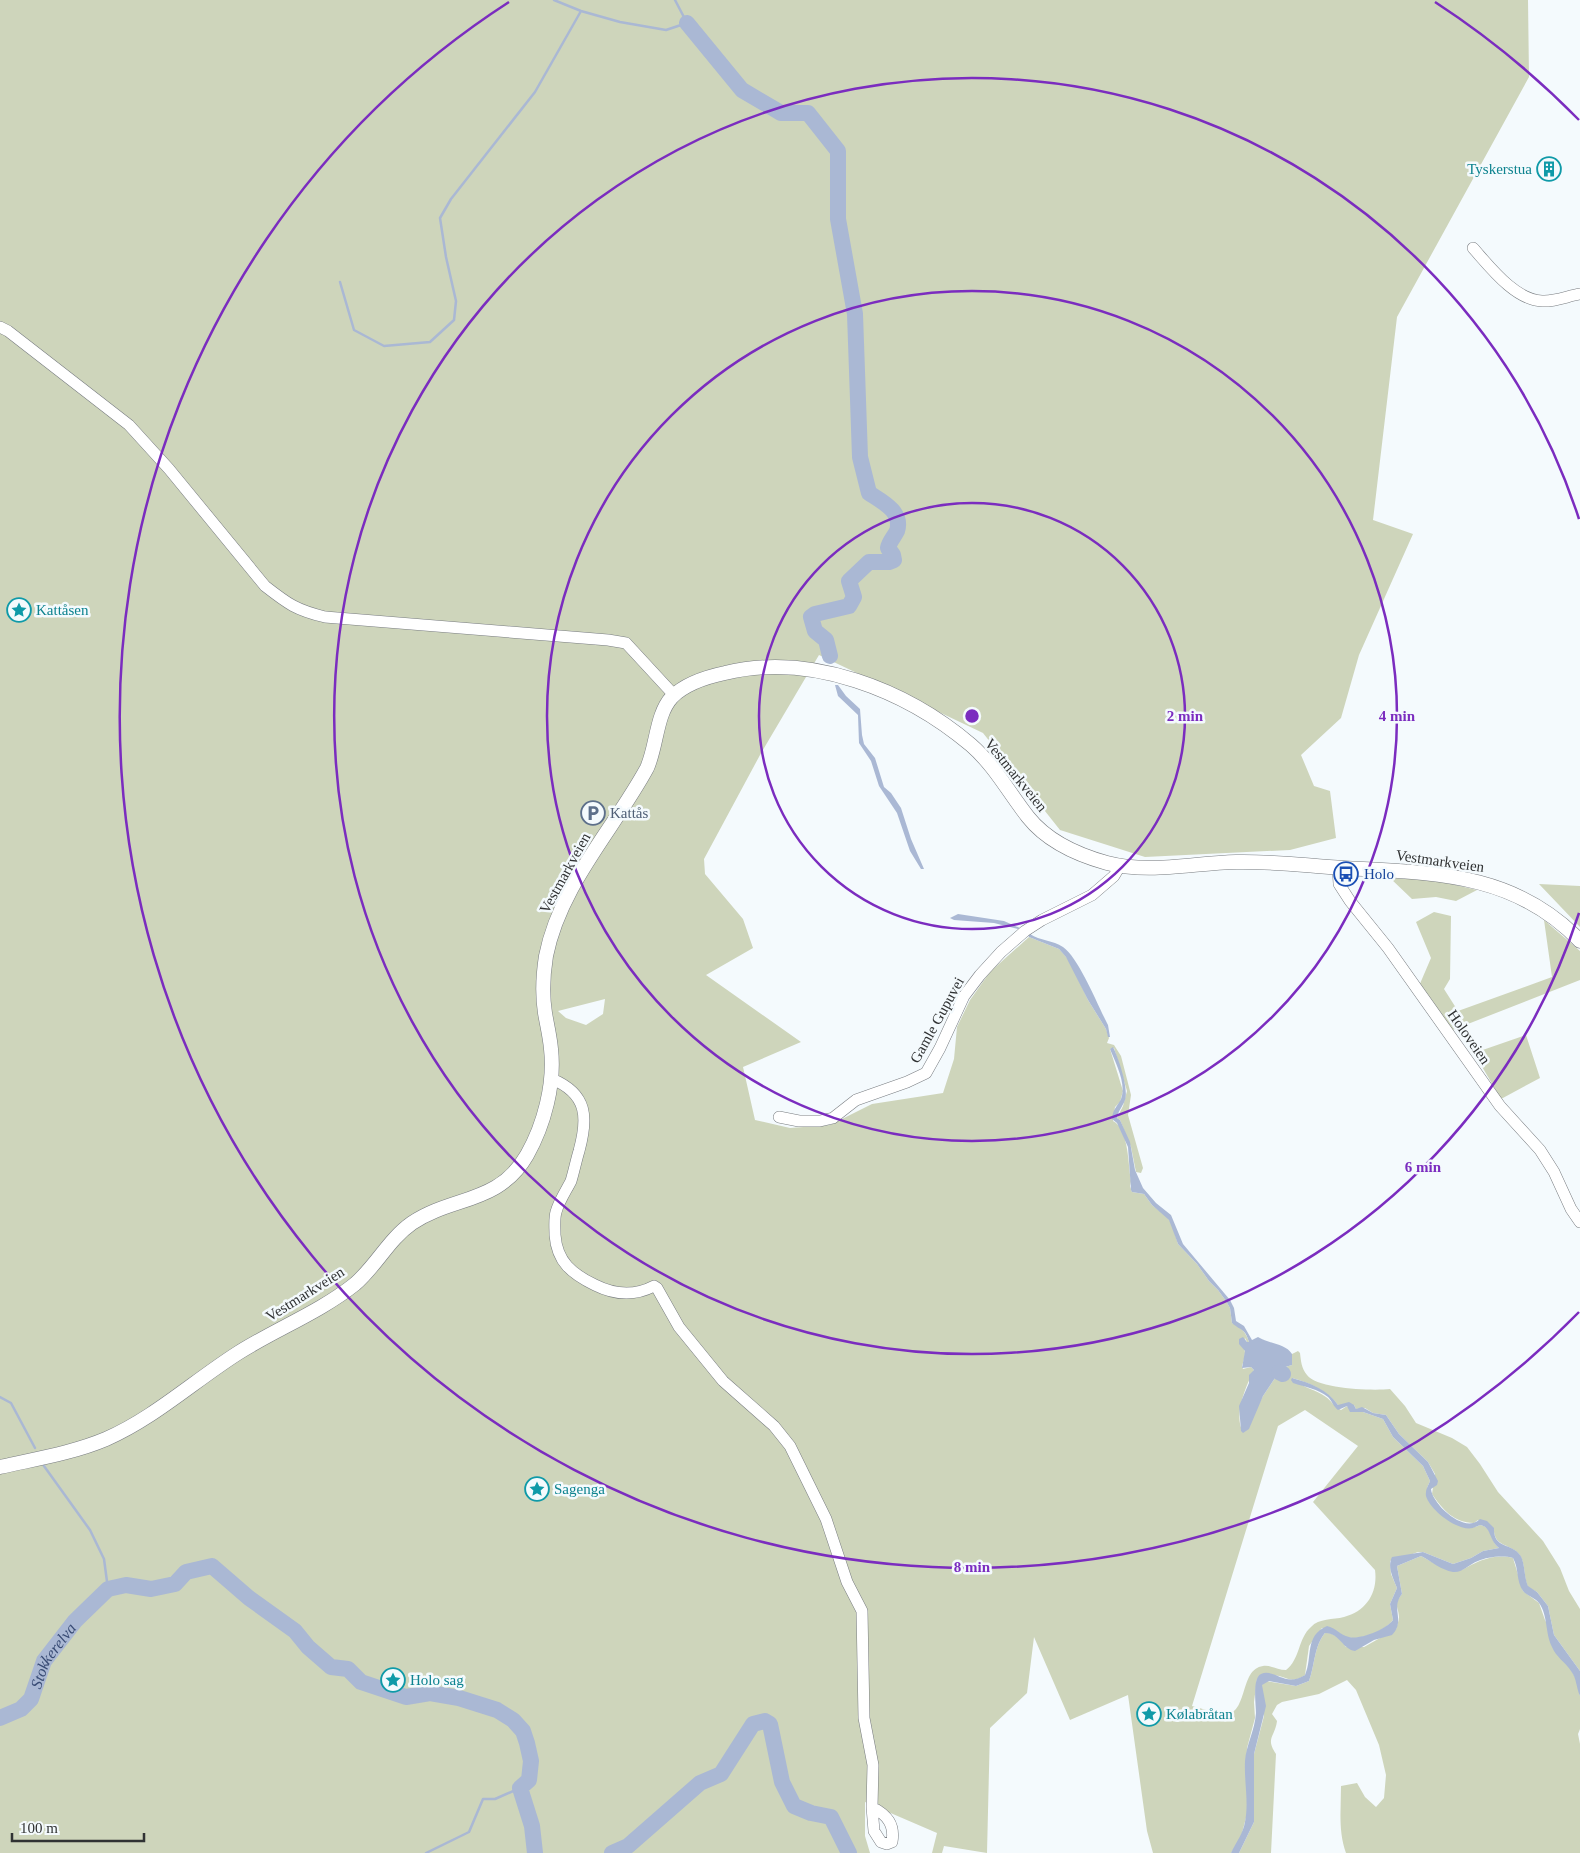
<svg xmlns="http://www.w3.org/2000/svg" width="1580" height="1853" font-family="Georgia,serif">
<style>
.green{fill:#ced5bb;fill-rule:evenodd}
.water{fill:#aab8d4}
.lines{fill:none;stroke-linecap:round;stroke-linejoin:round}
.stream{stroke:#aab8d4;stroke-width:2.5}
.river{stroke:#aab8d4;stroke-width:16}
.minor-casing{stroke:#787c80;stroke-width:12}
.tertiary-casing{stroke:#787c80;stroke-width:15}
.minor{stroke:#fff;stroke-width:11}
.tertiary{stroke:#fff;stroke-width:14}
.ring{fill:none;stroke:#7b2cbf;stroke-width:2.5}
.labels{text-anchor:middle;stroke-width:5;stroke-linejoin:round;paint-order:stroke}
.culture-label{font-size:15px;fill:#0d838f;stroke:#f4fafd;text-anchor:start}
.street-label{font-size:15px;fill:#303233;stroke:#f4fafd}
.service-label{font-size:15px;fill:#4e5e75;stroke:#f4fafd;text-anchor:start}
.transit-label{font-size:15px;fill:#164399;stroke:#f4fafd;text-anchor:start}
.water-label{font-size:16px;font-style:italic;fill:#384b74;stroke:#f4fafd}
.centre{fill:#7b2cbf;stroke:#f4fafd;stroke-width:2.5}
.ring-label{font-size:15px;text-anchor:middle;font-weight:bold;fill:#7b2cbf;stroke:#f4fafd;stroke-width:5;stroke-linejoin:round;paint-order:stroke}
</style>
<rect width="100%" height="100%" fill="#f4fafd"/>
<!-- green -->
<path class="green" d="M0,0h1528l1,77 -132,240 -24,203 40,14 -54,121 -18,63 -40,37 13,31 16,5 6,47 -46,12 -145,7 -85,-27 -77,-97 -164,-78 -59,100 -56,104 1,15 38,45 10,29 -47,27 95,67 -58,25 12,53 35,8 40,-3 42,-21 71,-11 11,-34 3,-32 13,-27 20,-28 39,-35 30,12 10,11 19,40 18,29 3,9 -2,5 7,2 7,11 8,31 2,8 -3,20 15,53 -2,5 -5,-1 -5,-25 -11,-27 -3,-2 6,-12 4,-15 -13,-43 -4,1 13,42 -3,11 -5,5 -2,14c16,8 15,44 18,60l-1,5 2,6 12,2 8,11 14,11 5,6 7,22 19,20 12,17 9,9 8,11 4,7 2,15c9,4 14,9 17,19h-2l-2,-4 -2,8c4,7 1,13 -1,20l1,3 8,-2 3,3c-8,16 -21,45 -11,62l7,-6 1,-7 12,-23 16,-24 6,-5 7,-2v-11l6,-3 2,2c1,7 1,15 7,22 10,14 66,16 83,14l15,17 11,17 36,15 15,9 13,17 18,28 45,49 17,27 9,23 11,18v62l-26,-36 -6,-29 -11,-14 -9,-5c-5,-11 -2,-28 -11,-35 -9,-8 -21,-6 -23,-20l-16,-12 -4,3c-20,0 -32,-14 -42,-29l3,-20 -7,-12 -29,-28 -13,-19 -13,-2 -8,-5 -9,1 -2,-4h-16c-10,-14 -30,-23 -46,-27 10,10 23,11 34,19 6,4 5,7 15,13l6,-4 6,6h10l20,7 10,18 30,29 7,15 -3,7c13,17 28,49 53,37 13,2 10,16 19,23l-16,3 -12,7 -18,6 -30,-12h-5l-11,4h-8l-9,5 1,13 6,14 -7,16 3,16c-7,10 -27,18 -40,18 -10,0 -22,-7 -31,-10l-13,18 -4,29c-15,10 -18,1 -32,0 -5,-1 -12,3 -16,4l-3,23 1,16 -8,30 -1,29 2,33 -7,27 -10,16h-78l-6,-22 -19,-136 -58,25 -36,-83 -7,56 -37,35 -3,125 -43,-7 -2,7h-10l5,-20 -72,-31v34l5,17h-870zM605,999l-2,15 -17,11 -20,-7 -8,-7zM1305,1410l53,36 -45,56 62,68c3,22 -8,41 -31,47 -11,3 -25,1 -33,10 -13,11 -11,33 -25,43 -8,0 -15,-5 -23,-4 -24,3 -14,48 -39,49l-32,-9 86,-280z
M1390,878l44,2 43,10 -21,11 -20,-4 -24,2z
M1539,884l41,2v41z
M1434,912l17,4 -1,63 -6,10 14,22 94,-34 -8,-57 36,31v29l-130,51 -31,-45 12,-28 -15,-36z
M1526,1035l14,43 -39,21 -27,-46z
M1421,1556l20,11 21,3c15,-9 33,-17 51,-12l10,33 16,12 6,17 31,59 4,17v33l-2,5 2,10v109h-234c-8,-22 -5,-44 -5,-67l16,-3 8,14 11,10 8,-9 2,-23 -7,-30 -23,-55 -9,-10 -28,14 -37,8 -5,3 -5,9 5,7c-2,16 -12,17 -1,33l-5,99h-32l15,-31v-68l10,-38 -3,-31 5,-4 30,5 13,-5c6,-16 5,-35 16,-48 10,-1 16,7 21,14h18l32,-18c1,-4 3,-8 3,-12 -1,-12 -6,-12 3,-23l-5,-28z"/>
<!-- water -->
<path class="water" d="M835,685h3l8,11 14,13 2,26 2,9 11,14 9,29 7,6 10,15 10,31 13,30h-3l-11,-18 -13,-38 -18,-27 -8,-25 -12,-18 -1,-28 -20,-19z
M958,914l46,7 16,7 -2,1 -24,-6 -40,-3 -4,-2z
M1030,934c10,7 23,6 33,13 16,11 35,59 45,78l2,12h-2l-2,-8 -18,-29 -22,-43 -7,-8 -30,-12 -1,-2z
M1113,1047c5,10 16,41 12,53 -2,6 -7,11 -8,18l3,2 10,22 5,28 8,18 13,15 15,12 12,29 47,56 4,8 2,13 8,5 8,14 6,-3c11,7 27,6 34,17v11l-7,2 -6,5 -16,24 -14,33 -6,4 -2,-2 -2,-25 10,-23v-8l5,-5 -3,-3 -9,1 3,-17 -6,-7v-5l4,-2 4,5h2c-4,-14 -8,-11 -17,-19l-2,-15 -4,-7 -8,-11 -9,-9 -12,-17 -19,-20 -9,-24 -17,-15 -8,-11 -12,-2 -1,-2 -3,-43 -11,-24 -5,-4c1,-10 4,-11 8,-18 8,-15 -4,-37 -10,-52z
M1292,1378c18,5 35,11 46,27l11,-3 5,3 2,4 6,-2 11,6 13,2 13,19 29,28 10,19 -1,4 -6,4c1,14 27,38 42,34 3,-1 5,-2 7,-4l7,2 7,7c-1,21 18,15 26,27 5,6 4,23 8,31l9,6 11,14 6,29 26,36v25c-4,-9 -3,-17 -9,-25 -6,-9 -15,-14 -19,-24 -7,-14 -4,-32 -13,-44 -4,-5 -12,-7 -16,-12 -7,-10 -4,-23 -10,-33 -10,-3 -26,-1 -35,3 -9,3 -15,12 -25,11 -12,-2 -22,-11 -32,-16l-24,10 5,28c-12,15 4,26 -10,41l-18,5 -19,11c-13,-2 -15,-18 -30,-18 -11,13 -10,32 -16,48l-13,5 -27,-5 -7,4 4,21 -12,48v68l-15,31h-8c5,-11 12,-19 14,-31 4,-20 -1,-40 0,-61 1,-16 10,-31 11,-48 0,-8 -4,-35 5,-39 13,-6 24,14 44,1 8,-18 -1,-39 22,-49 9,2 13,9 22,11 11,3 38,-8 44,-17l-3,-16 7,-16c-4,-10 -10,-21 -5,-31l31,-5 30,12 18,-6 12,-7 16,-3c-11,-9 -7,-21 -19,-23 0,0 -7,3 -7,3 -15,4 -43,-18 -47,-32 -1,-6 2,-10 4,-15l-7,-15 -30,-29 -10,-18 -20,-7h-13l-3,-6 -9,4c-5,-4 -6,-9 -10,-13 -10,-8 -23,-10 -35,-14l-2,-3z"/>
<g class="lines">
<!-- stream -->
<path class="stream" d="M554,0l27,11 39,11 46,8 21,-7 -12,-23
M340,282l14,48 30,16 46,-4 24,-22 2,-19 -10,-44 -6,-39 11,-19 84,-107 46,-81
M0,1397l11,6 24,45
M44,1466l46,64 14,29 4,30
M426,1853l43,-21 14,-33h12l25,-11"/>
<!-- river -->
<g class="river">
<path d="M687,23l55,67 39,23h27l30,38v68l17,95 5,143 9,36c14,9 34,19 28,38 -3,6 -8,11 -9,17l5,7 1,5 -5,2h-20l-20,19 5,16 -5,9 -34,8 -4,3 4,14 11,9 4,16"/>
<path d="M1279,1372l4,2"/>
<path id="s1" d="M0,1718l21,-9 10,-10 13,-38 31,-40 33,-32 18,-4 25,4 24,-5 11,-12 26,-6 37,32 46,33 13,16 23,20 17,2 13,13 45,15 24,-4 29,5 38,12 16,10 10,11 4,12 4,18 -2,19 -9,8 12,38 3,27"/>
<path d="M612,1853l16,-7 72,-63 21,-9 32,-50 12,-3 5,3 12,58 12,24 17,7 20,4 18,36"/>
</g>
<!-- minor casing -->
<g class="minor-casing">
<path id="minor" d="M1473,248c17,19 42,52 69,53 12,1 26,-5 38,-7
M0,327l8,4 121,94 40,44 96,117c23,18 31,24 60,31l283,23 18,3 48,52
M1338,867l1,17 11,17 38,47 112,158 40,44 14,22 17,37 9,13
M552,1079c36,15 36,39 27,72 -3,10 -5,20 -8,30 -5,10 -12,20 -15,31 -2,7 -1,15 -1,23 2,27 17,39 40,50 20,10 40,11 59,1l3,2 22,39 44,54 51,45 16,20 36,73 21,63 15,29 2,107 9,47 -1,42 2,24 7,11 6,2 5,-2c3,-18 -5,-27 -20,-35
M779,1117l20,4h21l13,-3 23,-18 51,-18 19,-9 14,-25 24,-52 16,-21 21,-23 24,-21 17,-11 50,-25 22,-19 6,-10"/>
</g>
<!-- tertiary casing -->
<g class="tertiary-casing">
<path id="tertiary" d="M0,1467c35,-8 73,-14 106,-28 48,-21 88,-58 132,-86 38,-24 82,-41 117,-69 21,-18 34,-45 57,-61 40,-27 87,-19 115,-68 17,-30 28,-71 24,-106 -1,-12 -4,-24 -6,-36 -3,-19 -2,-38 1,-57 14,-71 68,-127 101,-188 10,-22 9,-54 25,-71 14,-14 34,-20 53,-24 86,-21 181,17 246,72 24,21 38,48 57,72 19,24 50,38 79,46 42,11 86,0 129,-1 36,-1 72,4 108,6 89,5 170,4 236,73"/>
</g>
<!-- minor -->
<use href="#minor" class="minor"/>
<!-- tertiary -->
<use href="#tertiary" class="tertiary"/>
</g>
<!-- distance rings -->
<g class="ring">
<circle cx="972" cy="716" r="213"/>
<circle cx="972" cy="716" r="425"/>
<path d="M1579 913A638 638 0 1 1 1579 519"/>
<path d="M1579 1312A851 851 0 1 1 509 2M1435 2A851 851 0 0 1 1579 120"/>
</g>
<!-- icons -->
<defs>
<g id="building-ring" transform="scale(1.25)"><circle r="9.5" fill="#f4fafd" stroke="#0f9aa8" stroke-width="1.5"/><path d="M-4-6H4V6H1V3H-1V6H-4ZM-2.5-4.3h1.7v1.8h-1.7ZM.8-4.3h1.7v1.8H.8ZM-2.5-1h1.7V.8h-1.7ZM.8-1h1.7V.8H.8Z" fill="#0f9aa8"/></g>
<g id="sight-ring" transform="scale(1.25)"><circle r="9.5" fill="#f4fafd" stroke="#0f9aa8" stroke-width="1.5"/><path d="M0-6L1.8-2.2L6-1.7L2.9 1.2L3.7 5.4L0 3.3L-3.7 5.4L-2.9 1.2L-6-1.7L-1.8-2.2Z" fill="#0f9aa8"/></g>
<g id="parking-ring" transform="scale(1.25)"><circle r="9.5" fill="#f4fafd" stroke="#5c6f8a" stroke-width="1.5"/><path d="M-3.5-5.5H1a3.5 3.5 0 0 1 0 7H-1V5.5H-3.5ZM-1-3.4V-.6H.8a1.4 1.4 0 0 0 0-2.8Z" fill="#5c6f8a"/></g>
<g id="bus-ring" transform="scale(1.25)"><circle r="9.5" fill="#f4fafd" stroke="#1a4fb4" stroke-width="1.5"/><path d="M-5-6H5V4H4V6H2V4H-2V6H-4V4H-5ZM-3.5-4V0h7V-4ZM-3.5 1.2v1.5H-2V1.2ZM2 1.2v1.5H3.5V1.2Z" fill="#1a4fb4"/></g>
</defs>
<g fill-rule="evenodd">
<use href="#building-ring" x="1549" y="169"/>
<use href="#sight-ring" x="19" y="610"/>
<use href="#parking-ring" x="593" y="813"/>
<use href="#bus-ring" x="1346" y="874"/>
<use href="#sight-ring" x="537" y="1489"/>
<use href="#sight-ring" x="393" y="1680"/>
<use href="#sight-ring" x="1149" y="1714"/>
</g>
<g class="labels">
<!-- culture labels -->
<g class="culture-label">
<text x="1532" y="174" text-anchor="end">Tyskerstua</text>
<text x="36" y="615">Kattåsen</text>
<text x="554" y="1494">Sagenga</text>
<text x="410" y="1685">Holo sag</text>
<text x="1166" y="1719">Kølabråtan</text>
</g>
<!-- street labels -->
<g class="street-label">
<text transform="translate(1016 775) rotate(51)" y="5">Vestmarkveien</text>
<text transform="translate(1440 861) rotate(8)" y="5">Vestmarkveien</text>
<text transform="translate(565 873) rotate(-61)" y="5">Vestmarkveien</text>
<text transform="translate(937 1020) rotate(-61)" y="5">Gamle Gupuvei</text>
<text transform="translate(1469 1037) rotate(55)" y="5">Holoveien</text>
<text transform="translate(305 1294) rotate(-32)" y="5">Vestmarkveien</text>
</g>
<!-- service labels -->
<g class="service-label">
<text x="610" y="818">Kattås</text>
</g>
<!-- transit labels -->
<g class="transit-label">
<text x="1364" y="879">Holo</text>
</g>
<!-- water labels -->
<g class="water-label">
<text dy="6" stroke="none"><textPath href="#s1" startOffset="86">Stokkerelva</textPath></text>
</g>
</g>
<circle cx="972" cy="716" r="8" class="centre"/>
<g class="ring-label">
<text x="1185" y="721">2 min</text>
<text x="1397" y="721">4 min</text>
<text x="1423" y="1172">6 min</text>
<text x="972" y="1572">8 min</text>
</g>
<!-- scale -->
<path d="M12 1833v8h132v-8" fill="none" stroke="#303233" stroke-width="2.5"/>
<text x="20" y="1833" font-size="15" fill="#303233" stroke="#f4fafd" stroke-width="4" paint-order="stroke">100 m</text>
</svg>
